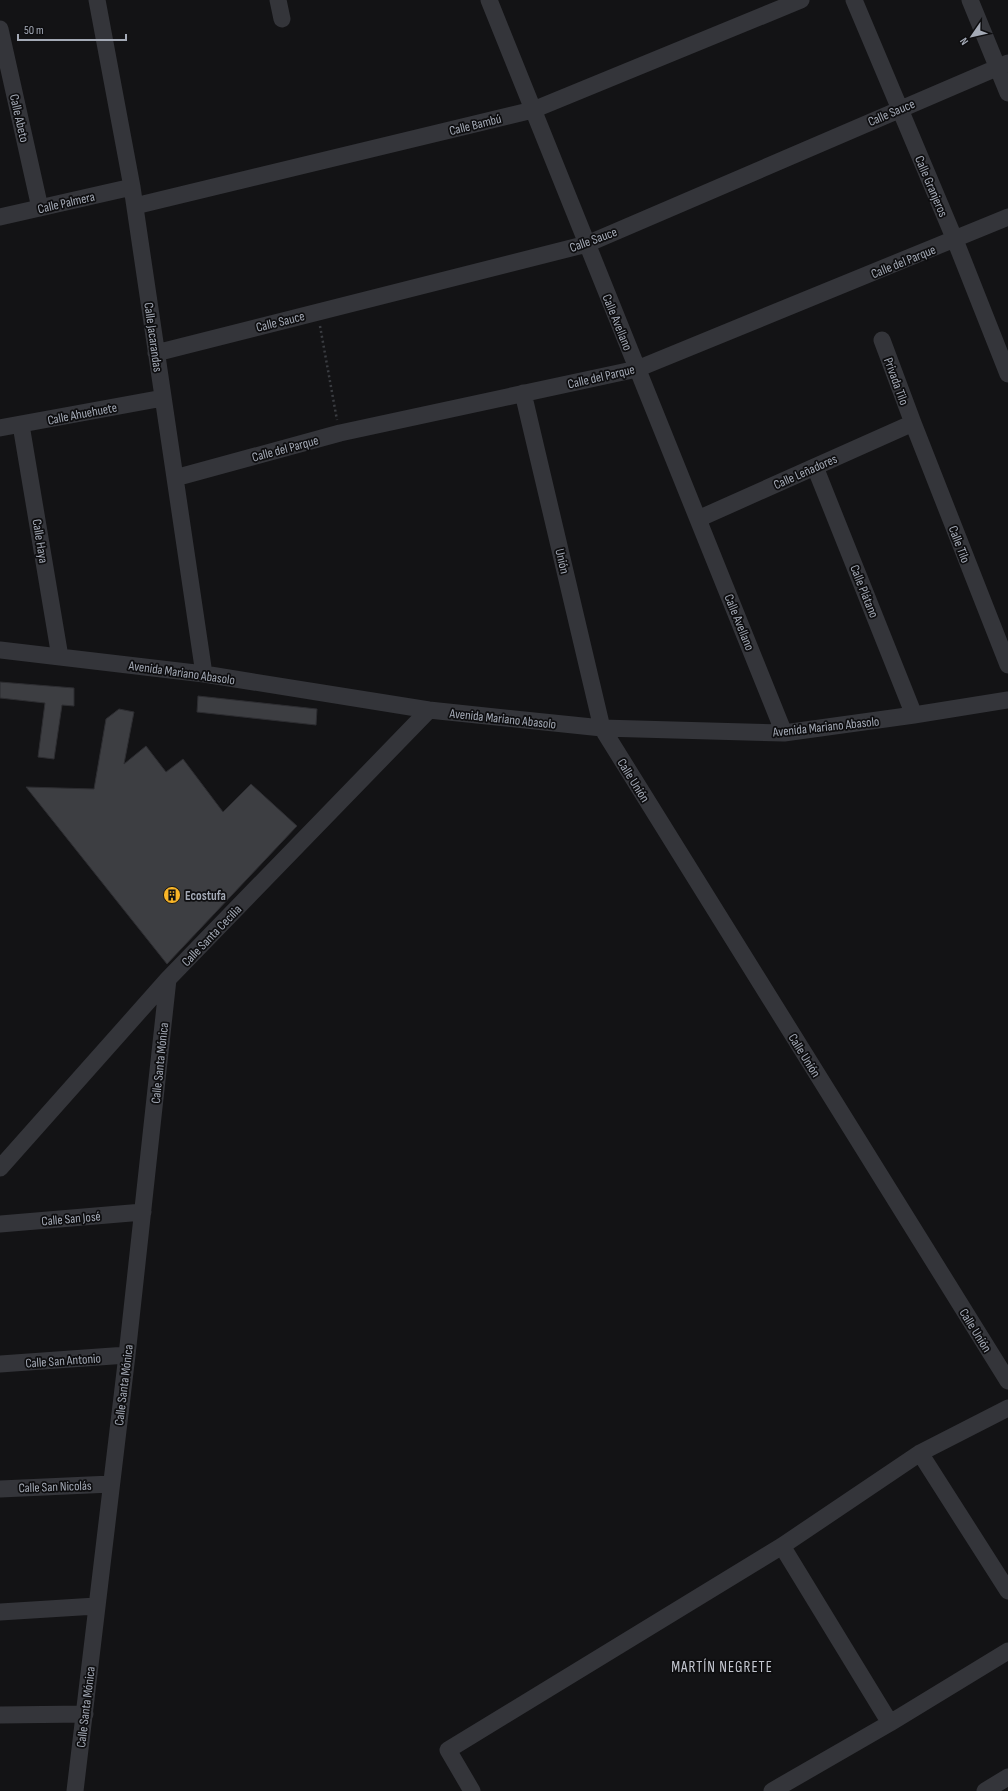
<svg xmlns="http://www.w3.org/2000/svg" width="1008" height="1791" font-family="'Sofia Sans Condensed',sans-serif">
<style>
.building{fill:#3d3e42;stroke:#2d2d31}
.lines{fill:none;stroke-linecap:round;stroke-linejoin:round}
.path{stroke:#3a3c41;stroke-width:2.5;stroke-dasharray:2 3;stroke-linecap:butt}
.minor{stroke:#34353a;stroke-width:17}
.labels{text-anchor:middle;stroke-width:3.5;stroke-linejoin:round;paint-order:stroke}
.street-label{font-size:13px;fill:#a4aab6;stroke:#0e0e10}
.poi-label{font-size:13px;font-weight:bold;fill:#a4aab6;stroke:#0e0e10;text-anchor:start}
.quarter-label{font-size:15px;letter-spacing:1px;fill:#c6c9d2;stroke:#0e0e10}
</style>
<rect width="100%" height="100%" fill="#131315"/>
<!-- building -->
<path class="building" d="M0,682l74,6v18l-12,-1 -8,54 -16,-2 7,-54 -45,-5z
M198,696l119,13 -1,16 -119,-13z
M119,709l15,3 -10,52 22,-18 20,26 17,-13 40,53 28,-28 46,42 -130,138 -141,-177 68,2 12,-70z"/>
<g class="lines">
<!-- path -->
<path class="path" d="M320,326l17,94"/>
<!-- minor -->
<path class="minor" d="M97,0l35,187 72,487
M278,0l4,19
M489,0l295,733
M854,0l101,240 53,134
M970,0l38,93
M0,29l40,179
M135,206l398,-96 268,-110
M0,217l132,-30
M882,340l31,83 95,242
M156,353l431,-109 421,-181
M523,393l79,335 406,653
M21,425l39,232
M0,428l163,-30
M815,467l99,248
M175,478l165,-45 297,-64 371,-152
M698,519l215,-96
M0,650l204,24 225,36 173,18 182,5 130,-18 94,-15
M0,1168l168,-189 261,-269
M0,1224l143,-12
M0,1364l127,-9
M920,1453l88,138
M0,1489l111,-5
M782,1546l108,177
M0,1612l96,-6
M0,1715l85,-1
M75,1791l52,-436 41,-376
M472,1791l-24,-41 334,-204 138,-93 88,-45
M772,1791l118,-68 118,-72
M985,1791l23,-14"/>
</g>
<!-- icons -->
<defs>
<g id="building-disc" transform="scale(0.9)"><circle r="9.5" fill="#f9b528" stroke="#0e0e10"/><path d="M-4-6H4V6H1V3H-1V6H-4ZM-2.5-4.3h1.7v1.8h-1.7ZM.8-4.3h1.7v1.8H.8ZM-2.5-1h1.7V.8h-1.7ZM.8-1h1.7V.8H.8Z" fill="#111"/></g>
</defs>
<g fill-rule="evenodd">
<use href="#building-disc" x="172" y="895"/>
</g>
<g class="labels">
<!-- street labels -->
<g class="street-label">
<text transform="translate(891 112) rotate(-23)" y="5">Calle Sauce</text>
<text transform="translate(20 118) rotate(77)" y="5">Calle Abeto</text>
<text transform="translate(475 124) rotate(-14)" y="5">Calle Bambú</text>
<text transform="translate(932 186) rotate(67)" y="5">Calle Granjeros</text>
<text transform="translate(66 202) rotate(-13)" y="5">Calle Palmera</text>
<text transform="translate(593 239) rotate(-20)" y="5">Calle Sauce</text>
<text transform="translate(903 261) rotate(-22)" y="5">Calle del Parque</text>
<text transform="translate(280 321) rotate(-14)" y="5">Calle Sauce</text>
<text transform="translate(618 322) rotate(68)" y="5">Calle Avellano</text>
<text transform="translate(154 337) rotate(82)" y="5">Calle Jacarandas</text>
<text transform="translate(601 376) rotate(-13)" y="5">Calle del Parque</text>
<text transform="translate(897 381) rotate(70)" y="5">Privada Tilo</text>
<text transform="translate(82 413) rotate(-11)" y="5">Calle Ahuehuete</text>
<text transform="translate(285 448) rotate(-15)" y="5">Calle del Parque</text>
<text transform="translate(805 471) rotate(-24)" y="5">Calle Leñadores</text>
<text transform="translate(41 541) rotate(81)" y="5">Calle Haya</text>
<text transform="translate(960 544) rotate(69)" y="5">Calle Tilo</text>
<text transform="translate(563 561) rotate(77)" y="5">Unión</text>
<text transform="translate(865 591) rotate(68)" y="5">Calle Plátano</text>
<text transform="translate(740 622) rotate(68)" y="5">Calle Avellano</text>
<text transform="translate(182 672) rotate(8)" y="5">Avenida Mariano Abasolo</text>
<text transform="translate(503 718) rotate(6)" y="5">Avenida Mariano Abasolo</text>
<text transform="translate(826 726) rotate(-6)" y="5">Avenida Mariano Abasolo</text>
<text transform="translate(634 780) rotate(58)" y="5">Calle Unión</text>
<text transform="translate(211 935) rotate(-46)" y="5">Calle Santa Cecilia</text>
<text transform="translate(805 1055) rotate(58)" y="5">Calle Unión</text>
<text transform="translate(159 1063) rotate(-84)" y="5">Calle Santa Mónica</text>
<text transform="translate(71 1218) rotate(-5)" y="5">Calle San José</text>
<text transform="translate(976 1330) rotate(58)" y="5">Calle Unión</text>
<text transform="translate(63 1360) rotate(-4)" y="5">Calle San Antonio</text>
<text transform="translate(123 1385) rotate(-83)" y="5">Calle Santa Mónica</text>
<text transform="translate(55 1486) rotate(-2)" y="5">Calle San Nicolás</text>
<text transform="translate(85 1707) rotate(-83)" y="5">Calle Santa Mónica</text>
</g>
<!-- poi labels -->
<g class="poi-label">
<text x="185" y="900">Ecostufa</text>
</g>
<!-- quarter labels -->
<g class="quarter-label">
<text x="722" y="1672">MARTÍN NEGRETE</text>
</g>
</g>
<!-- north arrow -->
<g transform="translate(972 36) rotate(236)" stroke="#0e0e10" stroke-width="3" paint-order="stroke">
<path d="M0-3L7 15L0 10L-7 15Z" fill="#a4aab6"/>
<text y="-6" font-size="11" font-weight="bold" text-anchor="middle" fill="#a4aab6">N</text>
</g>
<!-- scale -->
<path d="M18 34v6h108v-6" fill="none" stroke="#a4aab6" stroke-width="2"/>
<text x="24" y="34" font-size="12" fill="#a4aab6" stroke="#0e0e10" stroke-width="3" paint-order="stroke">50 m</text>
</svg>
